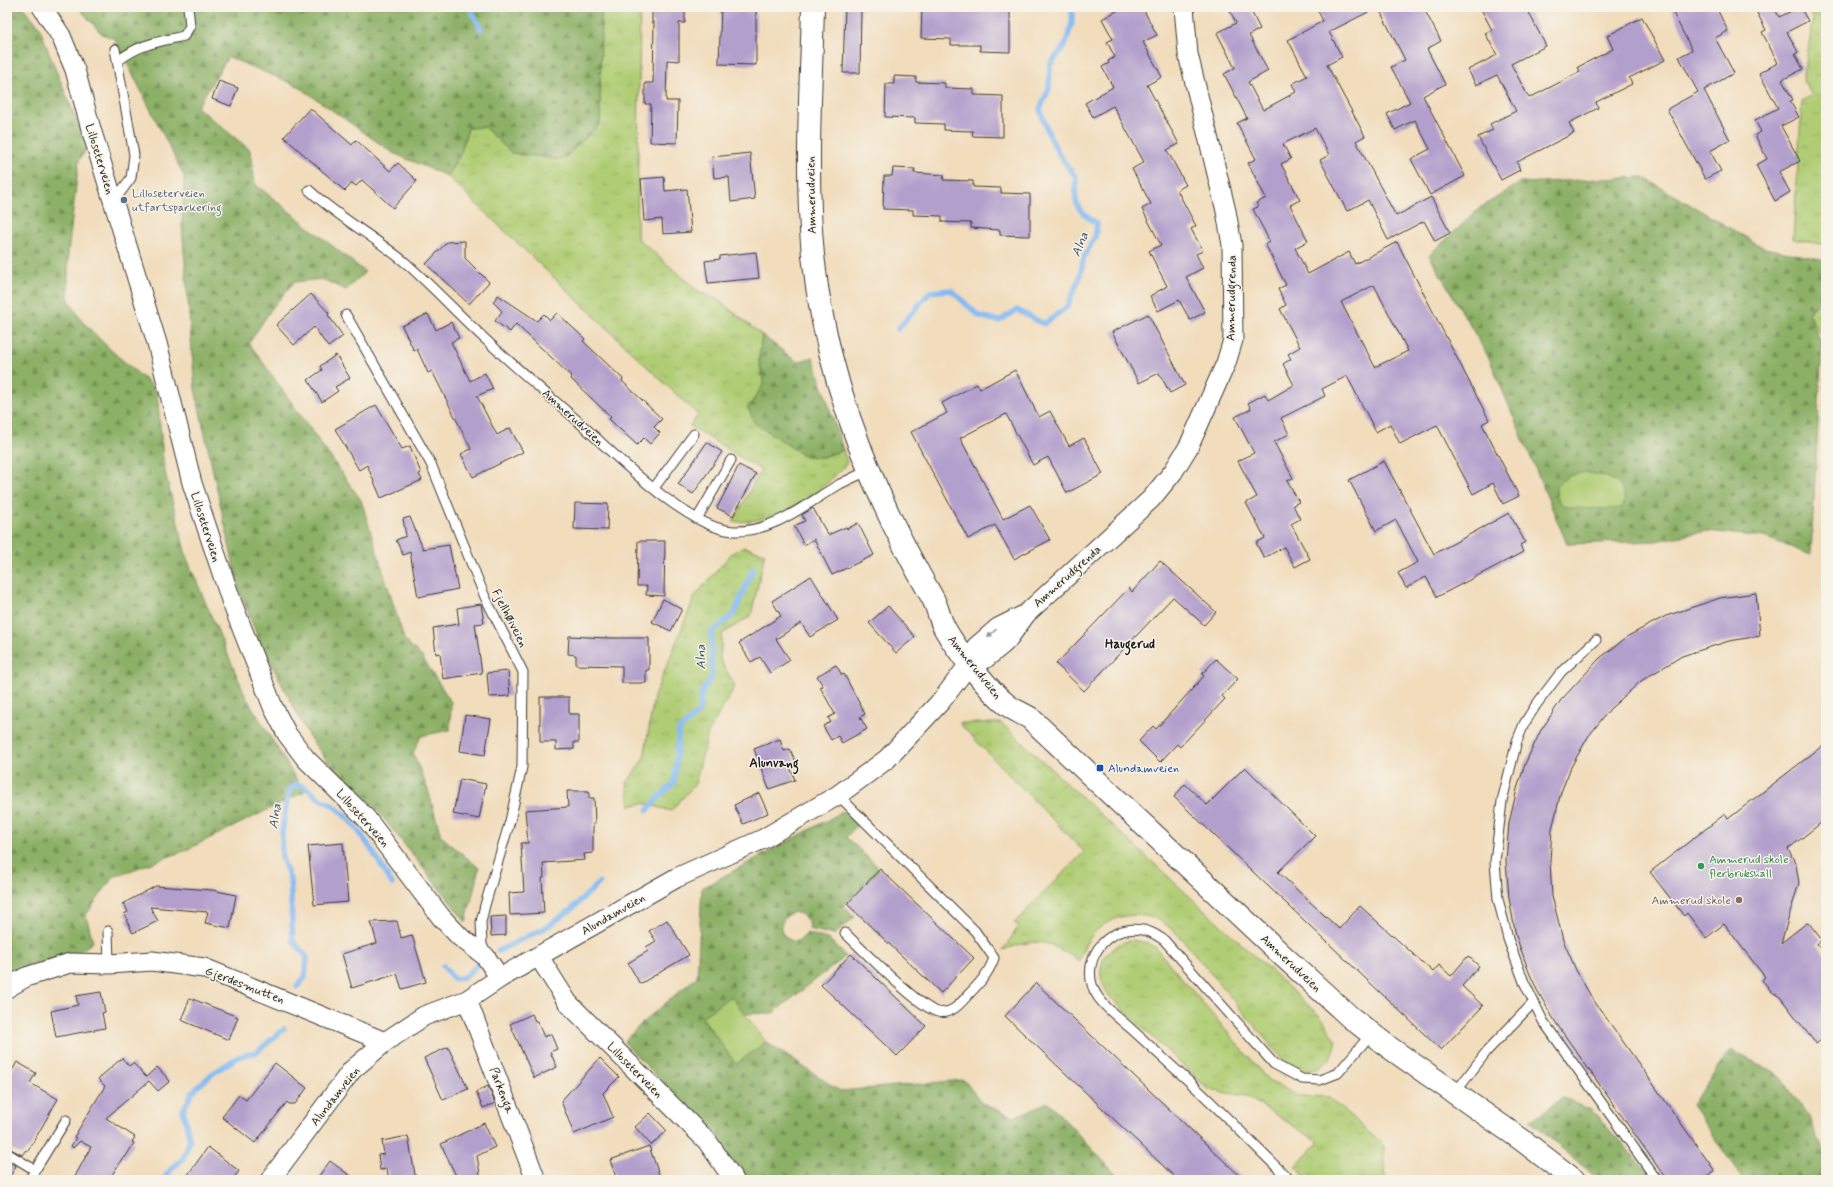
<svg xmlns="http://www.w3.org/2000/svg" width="1833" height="1187" font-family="Mynerve,sans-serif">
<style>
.grass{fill:url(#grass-tufts);stroke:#667448}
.forest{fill:url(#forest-firs);stroke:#546641}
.garden{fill:#b0cd74;stroke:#667448}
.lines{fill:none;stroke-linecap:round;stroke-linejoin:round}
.stream{stroke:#84baf3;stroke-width:5.5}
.building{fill:#b29fcc;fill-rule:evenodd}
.service-casing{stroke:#3c3934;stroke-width:11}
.minor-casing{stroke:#3c3934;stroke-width:21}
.tertiary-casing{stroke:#3c3934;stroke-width:24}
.service{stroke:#fff;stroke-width:9}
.minor{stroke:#fff;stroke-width:19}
.tertiary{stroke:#fff;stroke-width:22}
.oneway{fill:#999}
.service-dot{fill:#5c6f8a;stroke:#f7f3e8;stroke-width:1.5}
.transit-dot{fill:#1a4fb4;stroke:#f7f3e8;stroke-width:1.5}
.leisure-dot{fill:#2e9e5b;stroke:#f7f3e8;stroke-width:1.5}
.education-dot{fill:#8d6e63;stroke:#f7f3e8;stroke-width:1.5}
.labels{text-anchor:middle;stroke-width:3;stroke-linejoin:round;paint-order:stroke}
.street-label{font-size:12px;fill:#1c1c1c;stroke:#f7f3e8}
.service-label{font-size:12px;fill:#4e5e75;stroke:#f7f3e8;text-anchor:start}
.transit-label{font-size:12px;fill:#164399;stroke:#f7f3e8;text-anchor:start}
.leisure-label{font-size:12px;fill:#27864d;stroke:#f7f3e8;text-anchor:start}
.education-label{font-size:12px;fill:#785e54;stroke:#f7f3e8;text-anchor:end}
.water-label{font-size:13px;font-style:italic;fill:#405367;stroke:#f7f3e8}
.neighbourhood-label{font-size:13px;font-weight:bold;fill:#1c1c1c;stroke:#f7f3e8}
</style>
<defs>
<pattern id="grass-tufts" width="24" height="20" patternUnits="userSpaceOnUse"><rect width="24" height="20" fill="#b0cd74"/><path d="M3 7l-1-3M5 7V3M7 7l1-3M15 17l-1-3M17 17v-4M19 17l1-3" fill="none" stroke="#97af64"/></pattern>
<pattern id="forest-firs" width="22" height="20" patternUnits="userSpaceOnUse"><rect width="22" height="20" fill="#8cb066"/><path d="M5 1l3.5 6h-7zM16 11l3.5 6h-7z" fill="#728e53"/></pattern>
</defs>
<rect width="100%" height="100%" fill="#f7f3e8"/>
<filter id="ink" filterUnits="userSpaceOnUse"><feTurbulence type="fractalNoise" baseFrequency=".025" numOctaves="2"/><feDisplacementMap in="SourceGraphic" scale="8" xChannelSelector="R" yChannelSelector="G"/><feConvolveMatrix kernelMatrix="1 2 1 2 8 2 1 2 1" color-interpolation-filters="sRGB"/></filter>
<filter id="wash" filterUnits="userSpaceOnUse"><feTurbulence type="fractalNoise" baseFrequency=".012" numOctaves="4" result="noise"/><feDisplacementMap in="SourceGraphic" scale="16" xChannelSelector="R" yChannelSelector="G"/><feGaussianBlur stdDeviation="0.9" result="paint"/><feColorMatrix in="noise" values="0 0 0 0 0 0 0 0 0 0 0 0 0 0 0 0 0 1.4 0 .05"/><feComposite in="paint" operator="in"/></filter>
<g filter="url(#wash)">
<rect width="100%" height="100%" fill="#f1dcbb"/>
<!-- grass -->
<path class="grass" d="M601,7h39l-3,231 61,53 20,9 44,35 -3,25 5,24 -16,24 7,15 50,33 17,1 21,-7 4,13c-30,34 -67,59 -114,59l28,-52 -71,-44 8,-11 -251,-239 13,-21 8,-27 16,-1 28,26 50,7 38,-36z
M1806,7h20v238l-33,-6 9,-138 10,-6 -9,-14 10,-61z
M1826,297v36l-7,-1 -11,-19z
M744,547l21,6 -14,63 -29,18 -2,26 15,26 -27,47 -13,51 -24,27 -28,-8 -13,3 -3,-23 17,-25 10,-61 41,-101 37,-43z
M959,723h42l321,295 14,22c-6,25 -11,27 -37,32l-16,-12 -100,-120c-9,-9 -20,-20 -33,-23 -34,-8 -63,12 -71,44 -32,-21 -39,-24 -76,-11l16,-24 -5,-3 70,-71z
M1132,940l16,3 7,4 113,133 30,16 31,1 55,49 2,34h-77l-14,-13 24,-25 -73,-46 -37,-6 -98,-92c-20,-25 -10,-51 21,-58z"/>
<!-- forest -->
<path class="forest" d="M7,7h16l16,19 15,40 34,81 -9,13 -11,93v45l13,22 31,31 39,34 6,8 7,75 23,91 59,138 58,95 -120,59 -71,26 -27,38 7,27 -14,10 -52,14 -20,13z
M78,7h523l-1,117 -38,36 -50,-7 -28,-26 -16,1 -8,27 -13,21 -54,-23 -95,-67 -70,-29 -31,50 53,43 5,34 110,88 -19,18 -24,-11 -28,3 -22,26 -23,35 112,157 43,139 18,18 29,45 -1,28 -29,6 -8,17 15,37 13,46 38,32 -13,54 -97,-122 -31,-25 -29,-38 -50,-97 -20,-50 -44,-201 -13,-164 2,-49 -69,-137 -13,-5z
M1643,177l121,71 62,12v33l-18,20 14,32 -11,210 -47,-18 -57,-6 -51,10 -89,3 -78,-186 -60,-103 51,-47 40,-25z
M762,335l35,27 16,-5 30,93 -21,7 -17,-1 -50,-33 -7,-15 16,-24 -5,-24z
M844,811l13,15 -11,11 34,32 -37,37 12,11 -21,18 -25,-6 -1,-8 -7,-7 -8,-2c-17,9 -16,24 2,30l9,-5 3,-4 23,7 16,16 -73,57 -29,1 -13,-18 -29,22 34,46 30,-22 74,49 124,-11 18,23 32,14 34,-15 73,78h-375l-28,-39 -94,-99 20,-21 53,-44 5,-89z
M1730,1050l47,23 32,44 15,35 2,28h-85l2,-1 -51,-73z
M1563,1098l28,12 65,70h-57l-69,-59z"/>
<!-- garden -->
<path class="garden" d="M1589,473c19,3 43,11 33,35 -7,1 -47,1 -54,-1 -2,0 -6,-3 -8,-5 -4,-4 -4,-10 -4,-15 12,-13 16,-13 33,-14z
M731,996l35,46 -30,22 -34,-47z"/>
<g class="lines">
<!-- stream -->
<path class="stream" d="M469,7l12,22
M898,329l32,-37 21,-2 28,26 20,5 18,-11 27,14 23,-17 12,-27 5,-23 11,-20 2,-13c-24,-17 -22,-18 -21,-47 -18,-21 -28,-41 -36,-68l9,-20 1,-24 15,-20 7,-21v-17
M648,810l12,-14 14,-13 5,-53 20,-18 3,-21 10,-14 -1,-44 23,-19 19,-45
M498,951l47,-23 27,-19 27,-26
M443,966l11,13 11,-2 12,-12
M297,987l8,-10 2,-20 -14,-16 -3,-62 -8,-21v-24l4,-28 3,-15 6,-7c13,3 14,7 24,14 4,3 9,4 13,7 24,16 46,54 60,79
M163,1180l9,-12 11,-9 7,-19 -7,-30 10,-19 19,-17 26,-17 19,-5 27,-23"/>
</g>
<g id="blocks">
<!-- building -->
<path class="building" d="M652,7h33v16h-6v38l-12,-1 -1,41h12l-1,42 -27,-1 1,-38h-6v-21h8l1,-61 -2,1z
M721,7h35v58l-37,-1z
M845,7h16l-1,66h-17z
M922,7h59v2l29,1v42l-30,-1v-6h-29v-6l-30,-1z
M1124,7h18l15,28 -14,7 19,35 -15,8 32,59 -12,6 19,35 -9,5 19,36 -5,3 12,22 -7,3 7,14 -17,9 19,35 -15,8 -11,-20 -21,11 -8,-15 17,-10 -18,-35 12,-6 -19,-36 9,-5 -19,-35 12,-7 -31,-56 -20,11 -8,-14 28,-16 -11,-20 7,-4 -1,-2 7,-4 -8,-15 6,-3 -11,-20z
M1228,7h21l11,22 -11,6 19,36 -20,11 15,28 33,-18 -4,-8 15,-8 -19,-36 35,-19 -7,-14h107l18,34 -14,8 18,35 -22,12 42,80 -35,19 -19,-36 19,-10 -15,-29 -20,10 -8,-16 23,-12 -19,-35 14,-7 -27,-53 -49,25 13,25 -15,8 38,71 -9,5 40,75 35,-19 19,36 -15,8 -11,-20 -36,19 -20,-40 -21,11 -27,-51 9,-5 -14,-27 -32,16 8,15 -10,5 19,36 -10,5 18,36 -13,7 13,26 41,-22 6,12 42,-22 92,178 -7,4 37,72 -16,8 -10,-21 -20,11 -36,-69 -37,19 -10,-20 -14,8 -29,-56 -25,13 3,7 -44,22 8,16 -15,8 19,36 -6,3 12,21 -6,3 7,14 -9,5 19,35 -15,8 -11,-20 -20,11 -8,-15 9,-5 -19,-35 11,-6 -19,-36 16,-8 -19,-36 16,-8 -3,-6 17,-9 3,6 26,-15 -11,-21 8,-5 -3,-5 12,-7 -20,-38 6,-4 -8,-16 8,-4 -21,-41 5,-2 -17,-33 5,-2 -2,-4 10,-5 -18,-35 8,-4 -19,-36 10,-5 -23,-44 11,-6 -18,-35 19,-10zM1374,285l34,66 -33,16 -34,-65z
M1480,7h46l20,39 -35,18 18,34 51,-26 -2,-5 35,-18 -6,-13 35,-19 23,43 -36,18 3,6 -36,18 2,6 -29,15 5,10 -57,29 3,8 -19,10 -23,-43 15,-7 -3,-6 26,-13 -19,-36 -21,10 -8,-15 29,-15 -12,-22 7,-3z
M1670,7h46l12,24 -13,7 19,35 -30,17 26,50 -20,11 11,20 -16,8 -38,-70 31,-17 -19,-35 13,-7z
M1754,7h20l5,10 21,-10 8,14 -21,11 11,20 -3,2 8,15 -21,11 11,20 -3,1 9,16 -18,9 19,35 -21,11 11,20 -15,9 -19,-36 11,-6 -12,-24 6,-3 -6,-12 23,-12 -19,-35 19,-10 -16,-31 4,-2z
M894,76l22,1v5l29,1v5l29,1v6l29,1v41l-31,-1 1,-5 -29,-1v-6l-29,-1v-5l-30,-1 1,-33h8z
M219,81l19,7 -7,18 -19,-7z
M310,108l42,37 4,-5 34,31 8,-8 19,18 -24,27 -31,-28 -6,6 -4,-3 -7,8 -61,-54z
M750,153l5,46 -24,3 -2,-25 -15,1 -2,-21z
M893,168l22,1 -1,4 30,2 -1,5 30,1v6l28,1v5l29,1v42l-30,-1v-5l-29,-2v-5l-29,-1v-6l-29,-1v-5l-30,-1 1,-33h8z
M664,177l1,14 22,-2 4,43 -28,2 -1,-15 -18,2 -3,-42z
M465,241v17l24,24 -20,22 -43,-40 21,-22z
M756,252l3,26 -51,5 -3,-22 15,-2v-3z
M311,294l18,19 -1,2 15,21 -15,11 -14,-20 -20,18 -18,-20z
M498,295l39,26 7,-7 6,6 7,-7 28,26 -2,2 40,38 -1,2 40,38 -8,8 6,6 -10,11 -6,-6 -7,7 -28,-26 2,-2 -40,-38 1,-2 -56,-53 -6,8 -15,-11 7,-10 -9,-9z
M428,314l8,16 15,-8 8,16 -8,4 19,39 15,-8 8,16 -16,7 20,39 13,-7 13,24 -50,25 -12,-23 10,-5 -39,-78 -4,2 -11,-24 -3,2 -12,-25z
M1148,314l37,71 -15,8 -11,-20 -20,10 -27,-51z
M336,355l14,23 -15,9 3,4 -16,11 -14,-22 14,-10 -2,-4z
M1015,370l24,47 11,-6 19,35 15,-8 19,36 -36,19 -19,-36 -15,8 -27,-51 -46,24 43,81 27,-14 20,35 -36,19 -19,-34 -27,14 -57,-107 36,-19 -5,-10 35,-19 3,5z
M376,405l26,44 8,-3 11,27 -2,1 3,6 -41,18 -14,-33 -8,5 -24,-41z
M707,442l15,10 -29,42 -15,-10z
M1384,461l50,93 75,-41 16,29 -5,3 3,7 -86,45 -11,-20 -20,11 -8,-15 20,-11 -22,-42 -20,11 -27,-51z
M739,465l17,9 -23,42 -16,-8z
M575,503l33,1 -1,26 -33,-1z
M813,508l15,27 18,-8 1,2 11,-6 16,32 -42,20 -18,-36 -10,6 -10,-19 11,-5 -3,-6z
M410,517l13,32 26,-4 9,44 -40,8 -8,-45 -7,3 -7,-15 10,-4 -3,-17z
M638,541h27l-1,55 -18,-1 1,-9h-10z
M1160,561l56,51 -12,13 -31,-28 -89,94 -28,-27 73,-76 3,4z
M811,576l27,44 -28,17 -9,-14 -25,16 14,21 -20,13 -10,-16 -9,5 -12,-19 42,-27 -9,-15z
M1756,593l4,43 -31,5 -47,15 -41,25 -32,29 -21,27 -17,30 -10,25 -9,37 -2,32 2,35 11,44 13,30 16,28 123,173 -13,9h-35l-111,-157 -19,-33 -8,-18 -13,-36 -7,-38 -3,-37 3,-38 8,-34 8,-25 15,-32 21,-32 39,-42 30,-23 36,-19 54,-18z
M663,599l19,10 -11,22 -19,-9z
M481,604l3,19 -9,1 7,49 -39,6 -3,-26 -4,1 -3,-26 26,-4 -2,-16z
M888,606l27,31 -19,16 -27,-30z
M569,636l37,2h43v32h-3v13h-24v-17l-46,-1v-10l-8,-1z
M1216,659l22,20 -16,17 3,3 -45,48 -3,-3 -17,18 -21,-21 14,-15 3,3 48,-53 -2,-2z
M836,665l6,10 2,-1 21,40 -5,3 7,12 -25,14 -4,-7 -7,4 -8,-14 8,-4 -3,-4 7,-4 -15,-27 3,-1 -6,-10z
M508,671l2,25 -21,1 -2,-24z
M540,697h29v17h10v28h-5v7l-18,1v-8h-16z
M465,715l26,4 -6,36 -25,-4z
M780,739l4,12 6,-2 7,16 -7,2 5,13 -26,9 -15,-40z
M1826,743v76l-38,30 8,15 3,19 -18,60 27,-21 14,18 -5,4 9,12v80l-10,8 -36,-47 -8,-5 -10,-12 3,-3 -41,-53 -18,14 -19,-25 -3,3 -34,-44 75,-58 3,5z
M1245,767l70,69 -37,36 61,57 21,-23 73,66 6,-7 12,11 17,-20 11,10 -17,20 21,20 -42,44 -267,-253 11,-13 22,21z
M460,779l26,5 -7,35 -26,-5z
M567,791h22v7h5l1,26h-2v29l-9,1 1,6 -42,3 1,15h-2l2,35 -34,2 -1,-22 15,-1 -3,-49h7l-3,-33 43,-3z
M759,793l9,20 -25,11 -9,-19z
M343,843l5,59 -34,3 -6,-59z
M880,869l94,89 -33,35 -94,-89z
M156,886l56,4 24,5 -6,33 -25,-5 3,-11 -58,-5 8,14 -25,12 -7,-13 2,-1 -4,-5 4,-2 -4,-8h-2z
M506,916v19l-15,1 -1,-19z
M667,920l22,35 -49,29 -12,-21 20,-12 -2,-4 10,-6 -7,-10z
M397,921l4,17 11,-3 14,47 -24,7 -5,-15 -45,14 -10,-34 35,-11 -6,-21z
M851,954l75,72 -29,30 -76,-71z
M1036,983l208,197h-66l-173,-164z
M101,992l4,20 -3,1 3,15 -49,9 -5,-26 27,-6 -2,-9z
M190,998l48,19 -9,23 -48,-20z
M532,1014l3,7h2l7,16 7,-3 6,15 -7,3 7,15 -23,11 -24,-54z
M448,1047l20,42 -25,11 -19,-42z
M122,1058l7,8 4,-3 13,14 11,-10 13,14 -12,10 -9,-10 -43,37 29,19 -3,5 2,1 -9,15 -2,-1 -14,23h-36l18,-33 -11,-6 -7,7 -2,-2 5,-8 -2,-1 31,-51 -7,-7z
M600,1058l19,19 -16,16 10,24 -39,17 -13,-33z
M17,1062l19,11 -6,10 28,16 -30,52 -2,-1 -4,5 -15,-8v-68z
M275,1063l32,25 -12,16h-6l-2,-2 -32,41 -33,-26 17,-22 7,5z
M488,1086l7,17 -12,5 -7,-16z
M650,1113l17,18 -16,14 -16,-18z
M484,1123l11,24 -18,9 4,24h-23l-17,-36z
M408,1136l8,44h-27l-2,-11 -7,1 -2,-15 6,-1 -2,-13z
M649,1146l12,34h-44l-7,-20z
M208,1147l31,24 -7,9h-48z
M7,1160l9,6 -8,14h-1z
M330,1161l26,19h-40z"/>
</g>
</g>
<g filter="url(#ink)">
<use href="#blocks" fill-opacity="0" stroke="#3c3934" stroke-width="1"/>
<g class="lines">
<!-- service casing -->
<g class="service-casing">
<path id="service" d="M118,61c21,-17 40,-19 66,-25l6,-10 -2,-19
M309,190c30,28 66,47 98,74 27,24 52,51 78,75 31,29 63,56 95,84 34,31 107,105 153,108 40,2 74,-28 107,-47 10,-5 19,-9 29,-14
M114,201l17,-23 3,-23 -19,-106
M346,315l85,149 54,133 38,75 -1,95 -12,54 -25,84 -4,17 1,22 3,10
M654,488l40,-54
M697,519l34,-59
M1596,640l-35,32 -25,33 -12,19 -7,17 -15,60 -7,61 3,37 10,40 16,43 19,39 114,159
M838,795l137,136 19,27c-5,15 -15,26 -26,37 -8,9 -17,20 -30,17 -19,-4 -76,-63 -93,-79
M108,931l1,33
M1455,1093l32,-42 46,-48
M7,1153l28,17
M29,1180l37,-60
M1290,1180c-36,-34 -70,-71 -107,-104 -18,-16 -36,-33 -54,-49 -10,-9 -23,-18 -31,-30 -22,-32 7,-74 45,-67 8,1 15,6 21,10l110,124 28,15 18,1 18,-7 34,-40"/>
</g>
<!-- minor casing -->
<g class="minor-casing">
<path id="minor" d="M42,7l19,29 14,34 16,59 66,214 35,140 40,120 41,104 14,27 19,25 60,59 75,99 19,20 25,19 15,22
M970,663l15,-4 17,-14 6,-6 18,-25 125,-115 22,-27 16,-26 37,-83 7,-23 -1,-95 -6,-34 -38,-157 -4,-47
M539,957l29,46 139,138 27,39
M7,988l19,-11 44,-14 39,1 43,-3 52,7 181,74
M467,1000l69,180
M270,1180l82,-110 33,-28 39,-26 43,-16 33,-22 176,-100 87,-39 75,-44 49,-36 55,-59 28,-37 1,-8 5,-8 22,-19 28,-14"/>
</g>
<!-- tertiary casing -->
<g class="tertiary-casing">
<path id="tertiary" d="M813,7c-2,82 -8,166 0,248 12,120 59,238 119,342 6,10 7,22 13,32 11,20 44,62 61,75 7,6 16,9 24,14l252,237 68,62 40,31 132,92 52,40"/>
</g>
<!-- service -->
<use href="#service" class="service"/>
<!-- minor -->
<use href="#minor" class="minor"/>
<!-- tertiary -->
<use href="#tertiary" class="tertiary"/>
</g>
<!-- one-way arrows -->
<defs><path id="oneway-solid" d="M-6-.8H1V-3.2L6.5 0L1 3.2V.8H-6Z"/></defs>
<use class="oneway" href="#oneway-solid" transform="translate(992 633) rotate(139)"/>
</g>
<!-- markers -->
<circle class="service-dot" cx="124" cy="200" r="4"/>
<rect class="transit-dot" x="1096" y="764" width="8" height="8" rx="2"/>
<circle class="leisure-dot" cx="1701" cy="866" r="4"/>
<circle class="education-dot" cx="1739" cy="900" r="4"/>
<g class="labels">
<!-- street labels -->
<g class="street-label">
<text transform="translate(100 159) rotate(73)" y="4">Lilloseterveien</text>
<text transform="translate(811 195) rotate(-91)" y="4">Ammerudveien</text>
<text transform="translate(1231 298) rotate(-89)" y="4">Ammerudgrenda</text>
<text transform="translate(573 417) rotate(42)" y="4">Ammerudveien</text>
<text transform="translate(206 527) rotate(72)" y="4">Lilloseterveien</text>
<text transform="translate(1067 576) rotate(-42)" y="4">Ammerudgrenda</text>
<text transform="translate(510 618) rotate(63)" y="4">Fjellhøiveien</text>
<text transform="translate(975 667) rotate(51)" y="4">Ammerudveien</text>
<text transform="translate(363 818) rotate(48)" y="4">Lilloseterveien</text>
<text transform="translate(613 914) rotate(-30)" y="4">Alundamveien</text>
<text transform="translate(1291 963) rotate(43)" y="4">Ammerudveien</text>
<text transform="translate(245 985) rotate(21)" y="4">Gjerdesmutten</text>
<text transform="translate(635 1070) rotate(45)" y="4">Lilloseterveien</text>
<text transform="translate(502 1090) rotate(69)" y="4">Parkenga</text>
<text transform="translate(335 1096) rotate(-52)" y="4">Alundamveien</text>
</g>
<!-- service labels -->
<g class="service-label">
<text x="132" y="197">Lilloseterveien<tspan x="132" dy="14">utfartsparkering</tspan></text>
</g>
<!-- transit labels -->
<g class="transit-label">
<text x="1108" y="772">Alundamveien</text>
</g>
<!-- leisure labels -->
<g class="leisure-label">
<text x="1709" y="863">Ammerud skole<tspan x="1709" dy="14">flerbrukshall</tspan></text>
</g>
<!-- education labels -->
<g class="education-label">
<text x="1731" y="904">Ammerud skole</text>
</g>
<!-- water labels -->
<g class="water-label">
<text transform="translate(1079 244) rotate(-68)" y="5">Alna</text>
<text transform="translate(700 657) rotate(-91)" y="5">Alna</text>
<text transform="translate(274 816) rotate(-81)" y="5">Alna</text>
</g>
<!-- neighbourhood labels -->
<g class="neighbourhood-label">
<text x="1130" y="648">Haugerud</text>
<text x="774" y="767">Alunvang</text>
</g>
</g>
<!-- margin -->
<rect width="1833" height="1187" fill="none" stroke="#f7f3e8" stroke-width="24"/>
</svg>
